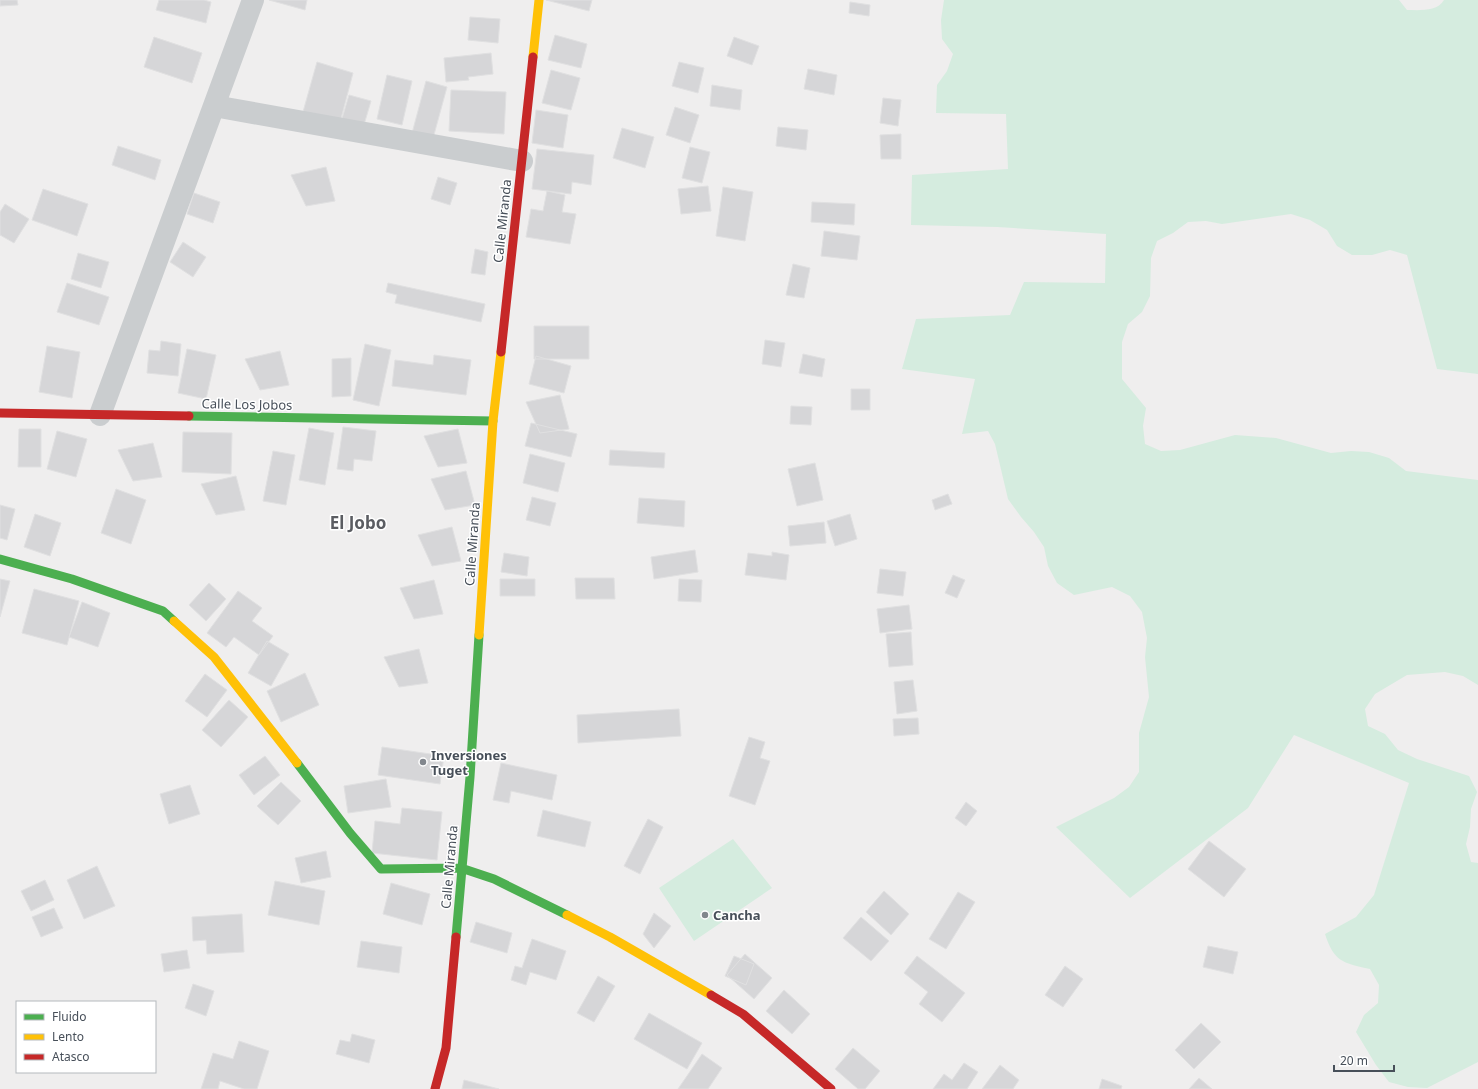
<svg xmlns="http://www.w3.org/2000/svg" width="1478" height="1089" font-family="'Noto Sans',sans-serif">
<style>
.green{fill:#d5ecdf}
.building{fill:#d6d6d8;stroke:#e0e0e1}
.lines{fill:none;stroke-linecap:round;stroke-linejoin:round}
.street{stroke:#cacdcf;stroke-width:22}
.fast{stroke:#4caf50;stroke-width:9}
.slow{stroke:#ffc107;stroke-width:9}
.jam{stroke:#c62828;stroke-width:9}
.poi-dot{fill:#82878d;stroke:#fff;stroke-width:1.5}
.labels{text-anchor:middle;stroke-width:3;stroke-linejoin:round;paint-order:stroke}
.street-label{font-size:13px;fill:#474f59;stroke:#fff}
.poi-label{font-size:13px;font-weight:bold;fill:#474f59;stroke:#fff;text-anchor:start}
.district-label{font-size:17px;font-weight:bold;fill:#5b5d62;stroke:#fff}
</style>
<rect width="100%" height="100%" fill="#efeeee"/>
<!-- green -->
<path class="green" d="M944,0h455l8,10c12,0 30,2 37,-10h34v374l-41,-5 -30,-114 -17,-5 -18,5h-20l-15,-9 -10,-16 -17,-10 -19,-6 -69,10 -16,-3 -18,1 -15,11 -16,8 -6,17 -1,38 -8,16 -14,12 -6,18v37l24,29 -3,18 2,18 16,7 19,-1 55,-15 41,3 55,15 20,-2 18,1 20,6 17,13 72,9v205l-15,-9 -18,-4 -38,3 -32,19 -10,15 3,17 17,8 13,16 19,9 52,17 8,16 -6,17 -1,18 -4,17 5,18 7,1v199l-51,26 -19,-1 -19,-5 -13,-17 -20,-33 8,-17 14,-12 1,-18 -9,-16c-27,-6 -36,-7 -45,-35l31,-17 18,-22 35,-112 -115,-48 -46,73 -118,90 -74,-71 58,-29 15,-11 10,-15v-39l10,-36 -4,-40 2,-19 -5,-26 -12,-16 -18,-9 -38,8 -17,-12 -9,-17 -4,-19 -10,-15 -13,-15 -13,-18 -13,-55 -7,-13 -26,3 13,-55 -73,-10 14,-50 94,-4 14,-33 81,1 1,-49 -109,-7 -86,-2 1,-50 96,-6 -2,-55 -70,-1 1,-28 10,-14 6,-17 -11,-15 -1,-19z
M733,839l39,49 -78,53 -35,-53z"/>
<!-- building -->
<path class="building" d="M0,0h17l1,5 -18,1z
M159,0h45l7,2 -5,21 -50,-13z
M269,0h38l-2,10z
M546,0h46l-3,11z
M850,2l20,3 -1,11 -20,-3z
M470,17l30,2 -2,24 -30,-3z
M555,35l32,9 -6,24 -33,-8z
M154,37l48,16 -10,30 -48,-16z
M734,37l25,9 -7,19 -25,-9z
M491,53l2,21 -25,3 1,3 -23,2 -2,-24z
M317,62l36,11 -15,57 -37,-11z
M679,62l25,6 -6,25 -26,-7z
M808,69l29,6 -3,20 -30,-6z
M551,70l29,8 -9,32 -29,-7z
M387,75l25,6 -10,44 -25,-6z
M426,81l21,6 -15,55 -21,-5z
M712,85l30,5 -2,20 -30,-4z
M451,90l55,2 -2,42 -55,-3z
M349,95l22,6 -8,27 -22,-6z
M883,98l18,2 -3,26 -18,-3z
M675,107l24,8 -9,28 -24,-8z
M536,110l32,5 -5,33 -31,-5z
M778,127l30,3 -2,20 -30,-4z
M622,128l32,9 -9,31 -32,-10z
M901,134v25h-20l-1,-24z
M118,146l43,14 -6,20 -43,-15z
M690,147l20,5 -8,31 -20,-5z
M537,149l57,6 -3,30 -19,-3 -1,12 -39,-5z
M326,167l9,34 -29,5 -15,-31z
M438,177l19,6 -7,22 -19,-6z
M708,186l3,25 -30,3 -3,-25z
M723,187l30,5 -8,49 -29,-5z
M43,189l45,15 -11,32 -45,-16z
M547,191l18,4 -3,17 14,2 -6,30 -44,-7 5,-28 12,2z
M194,193l26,9 -7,21 -26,-9z
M812,202l43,2 -1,21 -43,-3z
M5,204l24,15 -15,24 -14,-8v-23z
M824,231l36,5 -3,24 -36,-4z
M183,242l23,15 -13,20 -23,-15z
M475,249l13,3 -3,23 -14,-2z
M78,253l31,9 -8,26 -30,-9z
M793,264l17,4 -6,30 -18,-3z
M67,283l42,14 -10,28 -42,-13z
M388,283l97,21 -4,18 -86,-19 2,-8 -11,-3z
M534,326h55v33h-55z
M765,340l20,3 -4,24 -19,-3z
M161,341l20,3 -3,32 -31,-3 2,-23 11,1z
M365,344l26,6 -12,56 -26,-6z
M47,346l33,6 -8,46 -33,-6z
M187,349l29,6 -10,44 -28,-6z
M280,351l9,34 -29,5 -15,-31z
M803,354l22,5 -3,18 -23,-4z
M434,355l37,5 -5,35 -74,-9 3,-26 38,5z
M536,356l35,10 -7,27 -35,-9z
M351,358v38l-19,1v-38z
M851,389h19v21h-19z
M560,395l9,34 -29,4 -14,-31z
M791,406l21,1 -1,18 -21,-1z
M531,423l46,11 -6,23 -46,-11z
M343,427l33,4 -4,30 -18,-2 -1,12 -16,-2z
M309,428l25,5 -9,52 -26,-5z
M19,429h22v38h-23z
M458,429l9,34 -29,4 -14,-31z
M57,431l30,8 -11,38 -29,-8z
M183,432l49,1 -1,41 -49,-2z
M153,443l9,34 -29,4 -15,-31z
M610,450l55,3 -1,15 -55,-3z
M273,451l22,4 -9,50 -23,-4z
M530,454l35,9 -7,29 -35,-9z
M815,463l8,37 -26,6 -9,-37z
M466,471l9,34 -30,5 -14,-31z
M236,476l9,34 -29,5 -15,-31z
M116,489l30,11 -15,44 -30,-11z
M948,494l4,10 -17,6 -3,-10z
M532,497l24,6 -6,23 -24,-6z
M639,498l46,3 -1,26 -47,-4z
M0,505l15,4 -8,31 -7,-2z
M35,514l26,9 -11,33 -26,-9z
M850,514l7,25 -22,7 -8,-25z
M824,522l2,21 -36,3 -2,-20z
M452,527l9,34 -29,5 -14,-31z
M695,550l3,22 -44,7 -3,-22z
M772,552l17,3 -3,25 -41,-5 3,-22 24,3z
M504,553l25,4 -2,19 -26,-4z
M880,569l26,3 -3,24 -26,-3z
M953,575l12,5 -8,18 -12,-5z
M575,578h39l1,21h-39z
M0,579l10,2 -10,36z
M500,579h35v17h-35z
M679,579l23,1 -1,22 -23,-1z
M434,580l9,34 -29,5 -14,-31z
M209,583l17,16 -20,22 -17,-16z
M34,589l45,12 -12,44 -45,-12z
M238,591l24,17 -10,13 21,15 -14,19 -25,-18 -8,10 -19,-14z
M82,602l28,11 -12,34 -29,-10z
M909,605l3,24 -32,4 -3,-24z
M911,632l2,33 -24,2 -3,-33z
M267,641l22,13 -18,32 -23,-13z
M419,649l9,34 -29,4 -15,-30z
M305,673l14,32 -38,17 -14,-31z
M205,674l22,16 -20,27 -22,-16z
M913,680l4,31 -20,3 -3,-32z
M229,700l19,17 -27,30 -19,-17z
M679,709l2,27 -103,7 -1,-28z
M918,718l1,16 -25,2 -1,-17z
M749,737l16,5 -5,16 10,3 -15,44 -26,-9z
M382,747l62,9 -4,28 -62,-9z
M265,756l15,19 -26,20 -15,-20z
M501,763l56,12 -5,25 -41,-9 -2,12 -16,-3z
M386,779l5,28 -43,6 -4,-27z
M281,782l20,19 -23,24 -21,-19z
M190,785l10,29 -31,10 -9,-30z
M966,802l11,9 -11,15 -11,-8z
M402,808l40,4 -5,48 -65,-7 3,-32 25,3z
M543,810l48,12 -6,25 -48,-11z
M648,819l15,8 -23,47 -16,-8z
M1209,841l37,28 -22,28 -36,-28z
M326,851l5,26 -30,6 -6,-25z
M97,866l18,40 -31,13 -17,-39z
M45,880l9,20 -23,11 -10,-20z
M275,881l50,10 -6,34 -51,-10z
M391,883l39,11 -8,31 -39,-11z
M884,891l25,23 -18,21 -25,-23z
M958,892l17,10 -29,47 -17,-10z
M54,908l9,20 -22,9 -9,-20z
M654,913l17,13 -17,22 -11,-14z
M242,914l2,38 -37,2 -1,-14 -13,1 -1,-24z
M861,917l28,24 -18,20 -28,-23z
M476,922l36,11 -5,20 -37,-11z
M532,939l34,12 -10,29 -26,-8 -4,13 -15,-5 4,-14 7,2z
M361,941l41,6 -3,26 -42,-6z
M1208,946l30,6 -5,22 -30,-7z
M187,950l3,18 -26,4 -3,-18z
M745,954l27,24 -18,21 -27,-24z
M734,956l20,8 -8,21 -21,-9z
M917,956l48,37 -23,29 -23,-18 9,-12 -24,-19z
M1065,966l18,13 -20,28 -18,-12z
M598,976l17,10 -21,36 -17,-9z
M193,984l21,7 -8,25 -21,-8z
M784,990l26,24 -18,20 -26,-23z
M649,1013l53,30 -15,26 -53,-30z
M1201,1023l20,19 -27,27 -19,-19z
M352,1034l23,6 -6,23 -33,-9 4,-14 10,2z
M239,1041l30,10 -12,38h-13l-24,-8 -2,8h-17l12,-36 20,6z
M853,1048l27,23 -15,18h-7l-23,-20z
M702,1054l20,14 -14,21h-30z
M964,1063l14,9 -11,17h-34l11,-15 8,6z
M1000,1065l19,15 -6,9h-31z
M1199,1078l13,11h-23z
M1102,1079l20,7 -1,3h-22z
M464,1080l35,9h-37z"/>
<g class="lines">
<!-- street -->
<path class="street" d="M214,106l308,55
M100,415l153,-415"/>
<!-- fast -->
<path class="fast" d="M189,416l304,5
M0,559l72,20 91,32 11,10
M297,763l53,70 31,36 80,-1 33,11 73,36
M456,937l14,-160 9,-142"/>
<!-- slow -->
<path class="slow" d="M533,57l6,-57
M174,621l40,36 83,106
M479,635l14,-214 8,-69
M567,915l43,22 101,58"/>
<!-- jam -->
<path class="jam" d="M501,352l32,-295
M0,413l189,3
M711,995l32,19 88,75
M435,1089l11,-41 10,-111"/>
</g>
<!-- markers -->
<g class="poi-dot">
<circle cx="423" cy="762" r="4"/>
<circle cx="705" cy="915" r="4"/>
</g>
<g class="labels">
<!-- street labels -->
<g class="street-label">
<text transform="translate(502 221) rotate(-84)" y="5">Calle Miranda</text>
<text transform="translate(247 404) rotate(1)" y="5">Calle Los Jobos</text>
<text transform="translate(472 544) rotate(-86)" y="5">Calle Miranda</text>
<text transform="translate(449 867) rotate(-85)" y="5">Calle Miranda</text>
</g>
<!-- poi labels -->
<g class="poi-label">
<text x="431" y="760">Inversiones<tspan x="431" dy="15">Tuget</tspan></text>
<text x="713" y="920">Cancha</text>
</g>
<!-- district labels -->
<g class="district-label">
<text x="358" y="529">El Jobo</text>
</g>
</g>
<!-- legend -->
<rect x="16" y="1001" width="140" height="72" fill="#ffffff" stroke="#b5b9bd"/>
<rect x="24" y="1014" width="20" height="6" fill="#4caf50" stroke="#b5b9bd"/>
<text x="52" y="1021" font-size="12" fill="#474f59">Fluido</text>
<rect x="24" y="1034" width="20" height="6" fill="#ffc107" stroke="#b5b9bd"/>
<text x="52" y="1041" font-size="12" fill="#474f59">Lento</text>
<rect x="24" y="1054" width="20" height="6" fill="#c62828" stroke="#b5b9bd"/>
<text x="52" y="1061" font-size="12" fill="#474f59">Atasco</text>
<!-- scale -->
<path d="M1334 1065v6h60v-6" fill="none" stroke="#474f59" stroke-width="2"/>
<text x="1340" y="1065" font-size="12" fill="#474f59" stroke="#ffffff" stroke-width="3" paint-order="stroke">20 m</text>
</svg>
